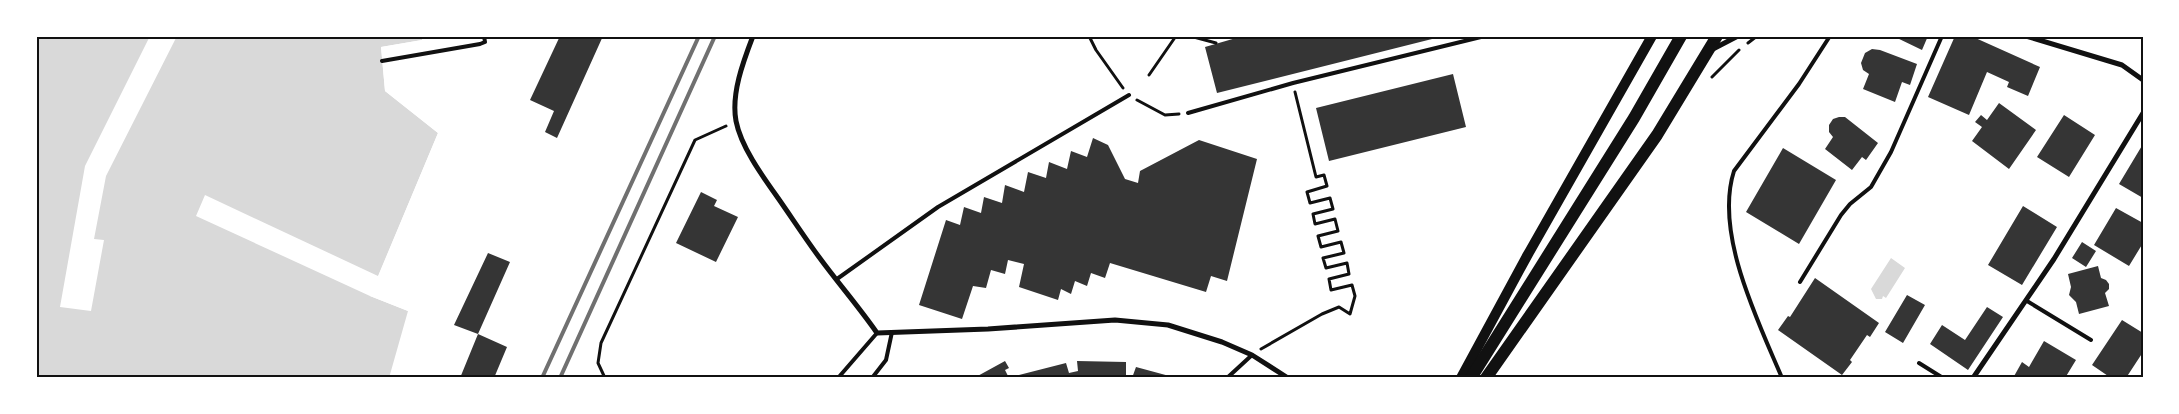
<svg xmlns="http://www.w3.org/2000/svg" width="2179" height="414" font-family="Spectral,serif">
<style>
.water{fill:#d9d9d9}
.pier{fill:#fff}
.building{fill:#353535}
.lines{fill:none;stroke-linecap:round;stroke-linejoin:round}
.path{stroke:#111;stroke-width:3}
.service{stroke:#111;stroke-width:4}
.minor{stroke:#111;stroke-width:5}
.secondary{stroke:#111;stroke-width:10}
.primary{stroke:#111;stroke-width:12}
.rail{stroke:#707070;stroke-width:4}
.neatline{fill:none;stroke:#111;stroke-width:2}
</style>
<rect width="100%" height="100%" fill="#fff"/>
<!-- water -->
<path class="water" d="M36,36h386v4l-41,7 4,44 53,42 -68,163 38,15 -19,67h-353z
M1891,258l14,10 -19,30 -3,-2 -1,3h-6l-5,-10z"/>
<!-- pier -->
<path class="pier" d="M150,36h27l-71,140 -12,63 10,1 -13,71 -31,-4 25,-141z
M422,36h2l-1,6 -39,7 4,41 53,43 -68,162 36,14 -1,2 -38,-15 -174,-80 9,-21 173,81 60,-143 -53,-42 -4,-44 41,-7z"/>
<!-- building -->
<path class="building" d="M560,36h43l-46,102 -12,-6 9,-21 -24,-11z
M1243,36h197v1l-223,56 -12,-46z
M1893,36h35l-6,14z
M1955,36h16l69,31 -12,29 -21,-9 2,-5 -22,-10 -18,43 -41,-18z
M1872,49l8,1 37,14 -7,21 -8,-3 -7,20 -32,-13 6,-15 -6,-4 -2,-7 4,-10z
M1453,74l13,53 -137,34 -13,-53z
M1999,103l37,27 -27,39 -37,-28 10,-14 -7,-5 6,-7 6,5z
M2064,115l31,20 -26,42 -32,-20z
M1839,117h6l33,26 -12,17 -4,-3 -10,13 -27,-21 8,-12 -4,-5v-7l4,-6z
M1093,138l15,7 17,34 13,4 2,-12 59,-31 58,19 -30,122 -16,-5 -5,16 -96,-29 -5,15 -14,-5 -4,13 -12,-5 -4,13 -10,-5 -3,11 -39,-13 5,-23 -16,-4 -3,14 -14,-4 -5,18 -13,-2 -11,33 -43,-14 27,-85 14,5 4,-18 17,6 3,-16 18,6 3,-18 19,7 4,-20 18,6 3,-16 18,7 4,-18 16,6z
M2143,144v54l-24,-14z
M1783,148l53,32 -37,64 -53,-32z
M701,192l16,8 -3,6 24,11 -22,45 -40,-19z
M2023,206l34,21 -35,58 -34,-20z
M2116,208l27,15v20l-14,23 -35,-21z
M2082,242l14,9 -10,16 -14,-9z
M488,253l22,9 -32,72 29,13 -13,31h-34l18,-44 -24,-9z
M2098,266l3,12 5,2 3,4v5l-4,4 4,13 -30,8 -3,-12 -7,-7 2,-8 -3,-13z
M1815,278l64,45 -9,14 -3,-2 -17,25 2,2 -10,13 -64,-45 10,-14 2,1z
M1907,295l18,10 -22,38 -18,-11z
M1987,307l16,10 -35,53 -38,-26 12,-19 23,15z
M2122,320l21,13v19l-17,26h-15l-19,-13z
M2044,341l32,19 -11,18h-52l9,-16 7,5z
M1005,361l4,7 -4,2 4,8h-35z
M1077,361l49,1v16h-106l-1,-3 47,-12 3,10 9,-2z
M1136,367l37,10v1h-41z"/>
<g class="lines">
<!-- path -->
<path class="path" d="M1089,36l7,14 27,38
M1190,36l26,7
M1748,43l9,-7
M1149,75l27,-39
M1712,77l27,-27
M1137,100l28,15 14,-1
M1261,349l61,-35 17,-7 11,7 5,-18 -3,-11 -21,5 -2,-11 20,-5 -2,-11 -21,5 -3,-10 21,-5 -3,-11 -20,5 -3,-11 20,-5 -3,-12 -20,5 -2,-10 20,-5 -3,-11 -20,5 -3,-11 20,-6 -3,-11 -8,2 -21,-85
M605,378l-7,-15 3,-20 94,-203 31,-14"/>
<!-- service -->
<path class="service" d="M382,61l98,-17 5,-2 -1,-6
M1188,113l105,-30 192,-47
M837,279l101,-72 191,-112
M1800,282l41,-67 9,-11 21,-17 20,-35 51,-116
M2027,301l64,39
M1919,363l24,15
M838,378l39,-45
M872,378l14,-18 6,-28
M885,378h6
M1227,378l25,-23
M1782,378c-24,-57 -68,-145 -48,-207l65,-87 31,-48"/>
<!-- minor -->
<path class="minor" d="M753,36c-10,26 -22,58 -17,85 5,26 27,56 42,77 14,20 27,40 41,59 19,26 40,50 58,76l111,-4 127,-9 53,5 54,17 30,13 36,23
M2026,36l96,29 21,15
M1713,49l25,-13
M1973,378l81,-119 89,-146"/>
<!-- secondary -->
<path class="secondary" d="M1461,378l66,-122 125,-220"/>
<!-- primary -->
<path class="primary" d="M1471,378l163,-260 47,-82
M1486,378l171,-243 60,-99"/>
<!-- rail -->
<path class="rail" d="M542,378l157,-342
M560,378l155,-342"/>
</g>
<!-- border -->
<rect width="2179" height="414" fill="none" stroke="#ffffff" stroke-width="75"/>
<rect x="38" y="38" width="2104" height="338" class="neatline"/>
</svg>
